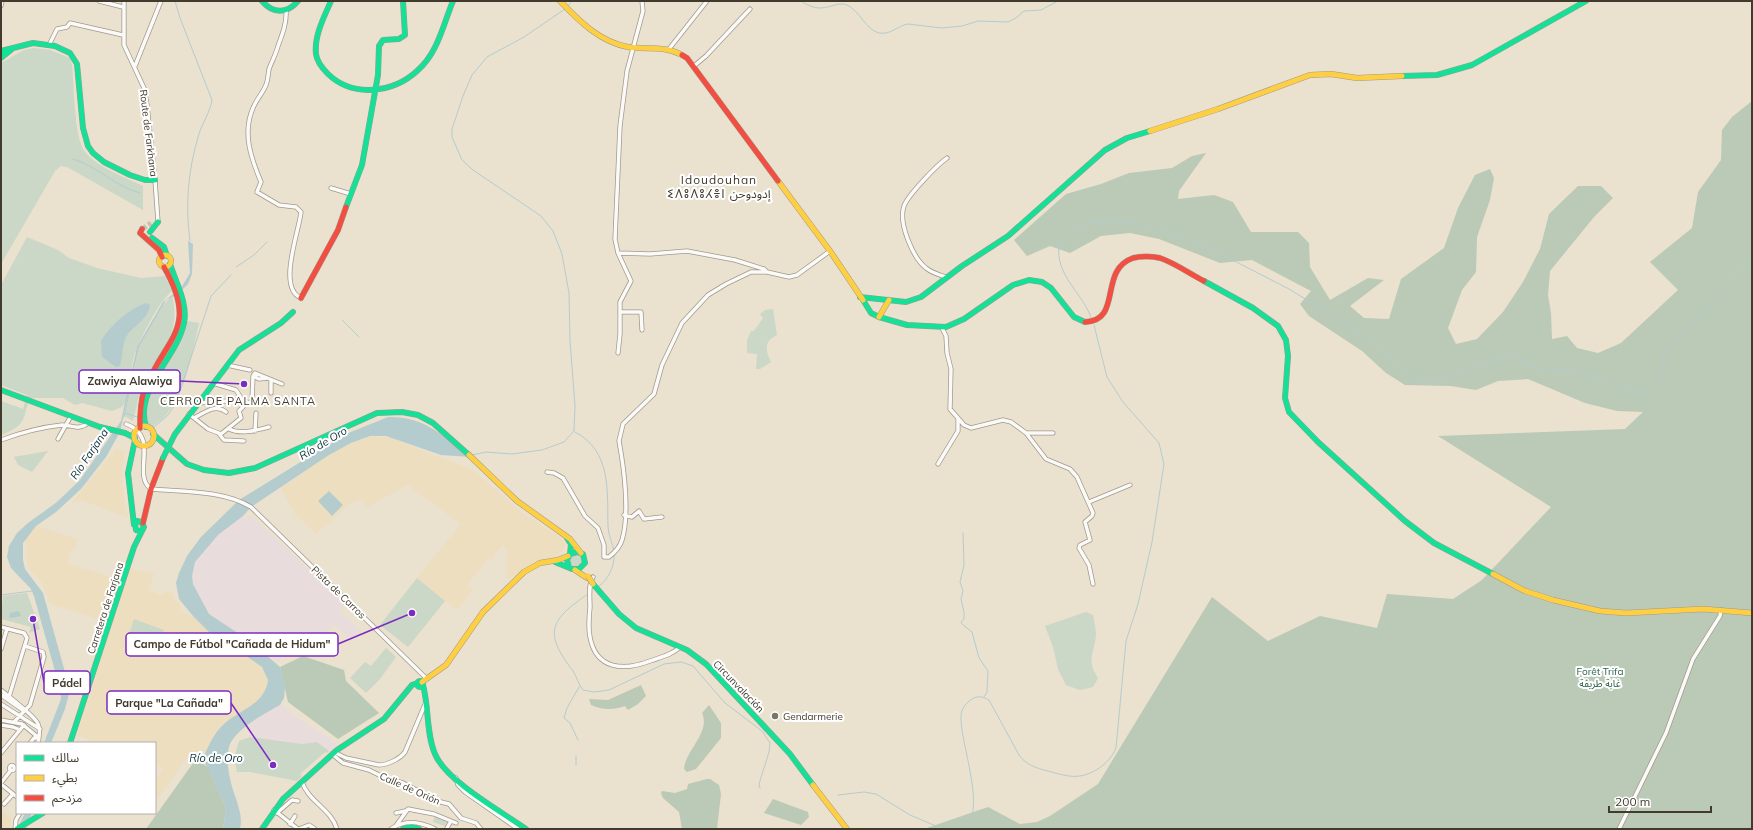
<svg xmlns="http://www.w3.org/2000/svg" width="1753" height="830" font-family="Mulish,'Noto Sans Arabic','Noto Sans Tifinagh',sans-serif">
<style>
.built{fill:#eddebf}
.industrial{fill:#e9dcdd}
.green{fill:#cbd7c7}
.forest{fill:#bbc9b7}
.water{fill:#b4ccce}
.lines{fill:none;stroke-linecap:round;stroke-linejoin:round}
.stream{stroke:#b4ccce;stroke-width:1}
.secondary-tunnel{stroke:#c8c0af;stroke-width:5;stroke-dasharray:5 2.5;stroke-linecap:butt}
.street-casing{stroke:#a09a8c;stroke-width:5}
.fast-casing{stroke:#a09a8c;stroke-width:6}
.slow-casing{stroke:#a09a8c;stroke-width:6}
.jam-casing{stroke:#a09a8c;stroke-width:6}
.street{stroke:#fcfaf8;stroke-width:3.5}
.fast{stroke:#16e098;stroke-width:5}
.slow{stroke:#ffcf43;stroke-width:5}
.jam{stroke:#f24e42;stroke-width:5}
.fast-bridge-casing{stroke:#a09a8c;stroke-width:6;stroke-linecap:butt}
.slow-bridge-casing{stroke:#a09a8c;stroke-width:6;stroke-linecap:butt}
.fast-bridge{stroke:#16e098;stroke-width:5}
.slow-bridge{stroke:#ffcf43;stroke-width:5}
.poi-dot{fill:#7c7466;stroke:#fff;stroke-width:1.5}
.labels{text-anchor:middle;stroke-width:4;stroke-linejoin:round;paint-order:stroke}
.street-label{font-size:10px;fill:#413a2d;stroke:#fff}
.park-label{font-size:10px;fill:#296249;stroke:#fff}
.poi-label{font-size:10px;fill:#413a2d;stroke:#fff;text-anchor:start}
.neighbourhood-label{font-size:11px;letter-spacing:1px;fill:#413a2d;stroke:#fff}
.water-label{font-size:11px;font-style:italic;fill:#0c313a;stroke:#fff}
.quarter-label{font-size:12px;letter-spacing:1px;fill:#413a2d;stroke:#fff}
.leader{fill:none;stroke:#7b2cbf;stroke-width:1.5}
.callout-dot{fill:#7b2cbf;stroke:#fff;stroke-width:1.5}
.callout{fill:#fff;stroke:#7b2cbf;stroke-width:1.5}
.callout-label{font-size:11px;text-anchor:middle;font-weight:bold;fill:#413a2d}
</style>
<rect width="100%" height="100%" fill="#eae1cf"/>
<!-- built -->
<path class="built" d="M372,436l19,2 82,32 50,43 39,26 3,5v3l-7,9 -24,6 -25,17 -3,-3 1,-26 -4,-5 -12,15 -2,-2 -22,27 6,5 -16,20 -40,-32 44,-54 -53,-39 -41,22 -6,-8 -13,6 -32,29 -21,-20 -14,-26 48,-33 20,-11z
M116,448l9,4 -3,18 2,29 4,18 -48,-17 -9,4z
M36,526l41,13 -2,11 -3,-1 -4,15 50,15 -13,42 -55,-17 -8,-21 -13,-15 -2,-6 -2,-23z
M130,568l24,6 -5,16 13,5 2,-3 9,1 2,7 4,2 2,10 12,4 25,25 21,10 24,16 5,13 -4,13 -5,7 -29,19 -17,16 -10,24 -13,-6 -31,44 -4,-2v-14l8,-13 -8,-3v-22h-60l-18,-8z
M1,812l10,6v9l-3,2h-7z"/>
<!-- industrial -->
<path class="industrial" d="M249,515l7,5 90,84 -7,7 22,20 -10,8 -17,-14 -25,25 -5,-5 -8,5 -3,-3 -15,14 -69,-47 -16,-30 -1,-7 3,-15 17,-23 31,-23 3,4z
M280,705l24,17 34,22 -9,7 -8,-7 -31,-1 -40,-6 -2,-6 1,-9z"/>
<!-- green -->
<path class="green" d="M34,48l16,2 20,8 2,7c2,19 2,74 13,87 12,15 41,26 58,34v24l-76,-43 -6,-1 -6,5 -54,93v-201l23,-13z
M27,237l31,13 11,8 28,10 44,10 24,-2 7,15c-12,8 -36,54 -39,69 -3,14 -1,36 -11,47l-10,4 -30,-8 -7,2 -12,-7h-33c-9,23 -2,26 -29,37v-34l22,8 4,-14 -26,-10v-100z
M172,296c11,41 -18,60 -31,94 -4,10 -5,21 -8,31l-8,-5 14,-69 24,-42z
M773,309l4,26c-13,6 -12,15 -6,27l-11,7h-4l1,-15 -10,-1v-13l4,-9h3l9,-13 -3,-4 5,-4z
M187,321l12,2c-8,34 -15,85 -47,104l-4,-2 -4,-4 4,-23 34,-62z
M48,451l-16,21 -14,-7 -4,-8z
M570 561a6 6 0 1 1 12 0a6 6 0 1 1-12 0Z
M417,578l28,23 -37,46 -28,-22z
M27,593l13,36 -11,4 2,-6 -30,-8 2,-23z
M1086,612l7,3c1,7 3,13 3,20 -2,19 -10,25 2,43l-5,9 -13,3 -14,-5 -8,-16 -5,-22 -8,-21z
M134,619l30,11 -6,15 -29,-11z
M386,648l10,9 -16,22 -14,14 -16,-15 15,-16 6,4z
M250,737l52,7 15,-2 12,9 -2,2 -2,-1 -25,22 2,2 -5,5 -47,-9h-13l-3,-14 5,-17z
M435,816l12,4 -2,6 -12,-4z"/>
<!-- forest -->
<path class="forest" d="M1752,101v728h-828l64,-22 32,17 17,-2 13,-6 48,-32 114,-187 56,44 52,-25 57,12 10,-34 66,5 29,-19 69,-73 -113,-71 187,-7 18,-17 -26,-1 -32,-8 -57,-24 -30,2 -22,9 -25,-4 -46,-1 -19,-12 -24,-22 -53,-35 -9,-12 11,-13 -59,-31 -32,3 -61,-24 -29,-6 -29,3 -31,17 -20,-7 -23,10 -13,-16 52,-46 35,-10 28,-11 43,-5 20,-12 14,-3 -27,38 -1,8 36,-4 19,7 18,30h47l11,11 1,24 20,33 38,-22 16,2 -34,26 14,12 25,1 12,-40 43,-31 14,-40 17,-33 15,-6 4,9 -4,22 -13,37 -1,35 -14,18 -14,38 8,16 21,-5 26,-27 20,-30 17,-33 9,-35 29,-28h23l12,12 -19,19 -44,54 -2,24 3,18 1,26 15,-3 10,12 21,5 23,-10 57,-53 -28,-28 42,-34 6,-36 23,-32 1,-30 10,-13z
M303,656l41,14 2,11 33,32 -41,26 -50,-37 -8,-35z
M641,685l5,11 -8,8 -10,6 -3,-4c-11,4 -23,4 -34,-1l-2,-6 19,1z
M709,705l12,18v15l-25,31 -9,3 -3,-3c1,-18 27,-37 18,-56z
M196,759l12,8 18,42 -3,20h-77z
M707,779h3l9,6 2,9 -4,35h-35l-3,-17 -16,-14 -2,-5 1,-2 13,2 12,-4 1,-5z
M773,799l35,13 1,5 -8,8 -37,-12z"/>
<!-- water -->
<path class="water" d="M188,241l5,3 -1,30 -4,10 -10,10 -12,6 -27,47 -19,85 -14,25 -25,32 -25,23 -20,14 -13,17v17l2,9 18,24 27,97 -5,19 -14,34h-7l17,-44 -1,-10 -26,-93 -3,-7 -20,-21 -4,-11 2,-11 8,-13 11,-10 29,-21 23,-22 41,-59 16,-74 26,-45 18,-14 9,-15z
M147,303l3,2c-1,13 -15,20 -22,29 -6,7 -5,22 -8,31l-2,2h-2l-14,-10 -1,-16c9,-15 28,-33 46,-38z
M388,417c37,-1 56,20 84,40l-31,-2 -55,-19h-16l-19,7 -22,12 -78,52 -8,9 -25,19 -23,27 -3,14 1,8 16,30 41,27 30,26 5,20 -1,11 -4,7c-15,8 -47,26 -51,42 -4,13 1,34 5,46 4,12 9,24 6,36h-17l3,-20 -17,-39 -6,-11c6,-16 13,-30 27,-40 17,-12 35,-17 38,-39l-6,-13 -23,-16 -21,-10 -25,-25 -14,-17 -3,-16 3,-10 8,-17 14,-19 38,-37 107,-66z
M329,491l14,14 -11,11 -14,-15z
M19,611l2,5 -10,2 -2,-1 1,-4z
M25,813h7l-6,16h-9z"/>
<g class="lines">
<!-- stream -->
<path class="stream" d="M175,1l5,17 32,82c-2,13 -10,23 -14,37 -10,35 -13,68 -8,104
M801,1c23,16 32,-1 46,4 13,6 19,25 32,28 12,2 18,-7 29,-9l34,4 20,-2 16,-5 30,1 8,-4 8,-7 17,-1 17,-9
M567,7l5,-6
M73,159c24,7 43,28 67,34
M236,267l18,-12 13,-13
M342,320l17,17
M1092,320c-9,-28 -37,-43 -33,-76l13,-14 23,-9h31l42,11 45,18 76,39 64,39 21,15 31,31 15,8 18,-2 65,-24 13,1 22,11 11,1 21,-1 61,24c7,0 14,-1 20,-5 14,-10 10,-29 18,-42 7,-11 19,-16 27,-25 20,-21 34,-44 56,-62
M125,413l12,4
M124,417l7,-32
M147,423l7,4 14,-12 8,-12 35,-107 20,-21
M575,432c37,19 32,60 33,95 1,9 4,16 6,24
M472,455l14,-3 26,2 30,-4 22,-8 10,-11 1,-25 -5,-65 -1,-48 -7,-39 -9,-23 -12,-15 -68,-46 -11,-10 -10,-23v-8l11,-33 9,-21 15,-18 37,-20 41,-28
M963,533l1,32 -4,17 3,9 -2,8 3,13v7l-3,3 1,2 10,8 7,26 9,13 -1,21 -3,5
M599,586c9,-6 16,-20 15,-32
M588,594c-38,26 -45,38 -15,77 4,6 5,13 10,19l11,2 15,-2 55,-26 17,-2 12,4 32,37 37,28 8,12 -1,9 -10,32 1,4
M1,595l31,-4
M578,740l-8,-17 -6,-5 3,-10 12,-21
M576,756v9
M838,795l26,-3 12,2 34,21 33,14
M963,829c26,-14 -4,-89 -2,-113 0,-7 5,-13 11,-17 7,-4 11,-2 17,1l30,55c7,10 17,13 29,16 7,2 14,4 21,5 19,3 40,-11 47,-28l10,-107 12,-37 14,-62 12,-78 -5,-21 -36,-41 -16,-25 -13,-52"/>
<!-- secondary-tunnel -->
<path class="secondary-tunnel" d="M142,229l9,-6"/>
<!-- street casing -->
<g class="street-casing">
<path id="street" d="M99,1l24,6
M124,1v44l20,43 3,17 8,75 3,42
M1,6l1,-5
M286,11c1,12 -4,24 -8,35 -2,8 -6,15 -9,23 -1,6 -1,13 -4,18 -3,7 -9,13 -12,21 -11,25 -2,50 8,74l-4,10 22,13 17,2 5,5c-2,20 -24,76 0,86
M49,45l8,-16 10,-2 3,-4 53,12
M669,49l38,-48
M135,66l26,-65
M694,66l12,-10 44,-47
M331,188l20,6
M618,253l32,1 37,-3 48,9 29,9 3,3
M946,277c-7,-2 -14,-4 -20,-9 -13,-10 -28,-45 -22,-62 4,-11 33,-41 43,-48
M620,312h21l1,18
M942,328l4,8 1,17 4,16 -1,40 14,16 7,3 32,-8 8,2 15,11h27
M618,353l2,-19v-32l11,-21 -13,-28 -3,-14 5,-113 7,-55 16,-60 -1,-10
M227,365l23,5
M253,376l6,3 8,-1
M271,393v-13
M243,401l7,2 2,-2 1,-25 2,-3 27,11
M198,403l29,-2
M189,414l19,15 13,5 20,-16 -2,-7 4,-4v-6l-7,-11 -23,-7
M194,418c10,-5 22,-15 32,-6
M126,424c35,12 5,51 25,65 32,3 71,1 100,18l175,171
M229,429c12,6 28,1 40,-2
M255,431l1,-18
M1026,433l20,26 24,10 7,8 16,36 -1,3 -7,6 5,18 -10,5 -1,3 10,17 4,19
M219,434l5,6 20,1
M58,439l13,-23
M1,440c19,-7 41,-13 61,-15 10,0 17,6 26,-2
M938,464l20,-33v-12
M547,472l7,1 9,5 22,38 13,12 6,17v12h5c5,-4 11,-10 13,-17 8,-26 2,-72 -3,-99l4,-17 31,-30 8,-29 20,-42 26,-28 18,-11 25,-12h16l22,5 8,-2 33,-24
M1089,502l41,-17
M624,515l8,2 7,-6 5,8 18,-2
M593,577c-5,7 -3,21 -3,30 -1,10 -2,21 0,30 6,33 34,34 60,24 11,-4 22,-6 30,-14
M1,627l23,6 3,5 -19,62
M1,649l6,-20
M1,690c8,7 34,26 37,34 3,6 1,13 0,19
M1,695l23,16
M1,704l39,25
M1,720l21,4 17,14
M14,722l16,-17 14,-48 -1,-5 -18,-6
M1,725l12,2 7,3
M30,743l4,-5h5
M334,752l12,6 33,7c8,0 21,-6 26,-13l21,-50
M1,753l23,-28
M332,754l11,9 26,7 16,8 18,5 34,18 12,3 12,14 15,5 5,6
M9.5 768a2.5 2.5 0 1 1 5 0a2.5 2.5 0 1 1-5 0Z
M456,778l2,7 7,7 53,37
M302,782c6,19 29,27 35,47
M1,783l10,-13
M1,784l16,13
M4,804l9,-10
M274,810l24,19
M277,813l15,-13 6,1
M396,813l9,-2
M290,824l5,-8
M395,827l13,-18 26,5 22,9
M447,828l4,-7
M15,829l1,-9 4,-7
M299,829l10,-4 6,4
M391,829c14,-10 30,-7 44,0
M1619,829l47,-96 27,-74 27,-43 1,-6"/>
</g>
<!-- fast casing -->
<g class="fast-casing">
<path id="fast" d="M262,1c11,13 25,13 36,0
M331,1c-7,16 -17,35 -15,53 1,8 7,15 12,20 25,24 65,19 89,-3 21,-18 26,-46 36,-70
M1,51l32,-8 22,3 15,7 7,11 6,64 5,18 5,7 11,9 26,13 15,5h10
M1,58l10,-8
M1402,76l35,-1 35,-10 114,-64
M346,207l16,-42 16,-90 1,-29 4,-6 16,-1 6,-4 -2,-34
M150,232l8,-10
M152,238l12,9 3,9
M1204,281l49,27 25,18 8,14 2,16 -3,42 4,14 29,30 87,79 29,22 59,31
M860,297l46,5 15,-5 41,-31 46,-30 97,-86 22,-12 23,-7
M863,300l8,13 8,4 28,8 39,2 18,-8 49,-34 16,-5 13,2 9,6 23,29 11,5
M1,390l99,37 25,6 10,5
M146,427c-12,-38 31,-69 38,-104 4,-20 -8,-40 -14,-59
M153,434l34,30 17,6 25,3 26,-5 122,-55 25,-1 16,3 15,8 36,32
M175,434l64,-84 42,-27 12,-11
M134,525l-6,-52 7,-33
M567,538l4,6 -1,10
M555,562l17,7h7l6,-6 -2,-9 -6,-2 -7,2 -3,6 2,7
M593,584l26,30 17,14 51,22 19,14 84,90 23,31
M417 684a3 3 0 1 1 6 0a3 3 0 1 1-6 0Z
M423,685c6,22 3,48 12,69 11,27 67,58 91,75
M70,743l64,-196 10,-20 -3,-5 -4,-1 -2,3 1,6 4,1 3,-2
M17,829l26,-16
M262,829l21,-30 54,-49 47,-31 28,-34 5,-2
M403,829l9,-2 7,2"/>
</g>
<!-- slow casing -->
<g class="slow-casing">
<path id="slow" d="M560,1c19,20 40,41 68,46 19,3 36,-2 54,8
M1150,131l68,-22 92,-34 21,-1 26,4 45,-2
M778,181l52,70 33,49
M159 261a6 6 0 1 1 12 0a6 6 0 1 1-12 0Z
M879,317l10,-17
M134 436a10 10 0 1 1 20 0a10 10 0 1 1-20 0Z
M469,455l48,46 53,38 11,14
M575,570l12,8
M1493,574l32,17 28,9 47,11 26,2 77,-4 49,4
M422,682l24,-17 37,-53 41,-40 16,-9 18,-3 10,-4
M813,785l34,44"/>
</g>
<!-- jam casing -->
<g class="jam-casing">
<path id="jam" d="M682,55l5,3 91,123
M142,229l-2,4 19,17 3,7
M301,298l37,-68 8,-23
M1085,322c38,-1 13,-52 48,-64 7,-2 19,-2 27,0 15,5 30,16 44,23
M140,428c0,-12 0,-25 4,-37 21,-54 56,-61 20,-124
M143,523l8,-34 12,-31"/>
</g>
<!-- street -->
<use href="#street" class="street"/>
<!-- fast -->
<use href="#fast" class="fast"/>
<!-- slow -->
<use href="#slow" class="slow"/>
<!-- jam -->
<use href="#jam" class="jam"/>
<!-- fast-bridge casing -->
<g class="fast-bridge-casing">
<path id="fast-bridge" d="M163,458l12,-24"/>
</g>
<!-- slow-bridge casing -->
<g class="slow-bridge-casing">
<path id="slow-bridge" d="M588,576l5,8"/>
</g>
<!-- fast-bridge -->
<use href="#fast-bridge" class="fast-bridge"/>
<!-- slow-bridge -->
<use href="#slow-bridge" class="slow-bridge"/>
</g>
<!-- markers -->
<circle class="poi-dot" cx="775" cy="716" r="4"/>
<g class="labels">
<!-- street labels -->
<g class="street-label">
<text transform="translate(149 133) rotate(83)" y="4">Route de Farkhana</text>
<text transform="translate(339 592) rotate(44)" y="4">Pista de Carros</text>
<text transform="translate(105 608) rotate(-72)" y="4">Carretera de Farjana</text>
<text transform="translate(739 686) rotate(46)" y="4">Circunvalación</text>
<text transform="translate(410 788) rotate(24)" y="4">Calle de Orión</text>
</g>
<!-- park labels -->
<g class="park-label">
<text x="1600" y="675">Forêt Trifa<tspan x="1600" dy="12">غابة طريفة</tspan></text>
</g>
<!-- poi labels -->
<g class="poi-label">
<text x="783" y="720">Gendarmerie</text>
</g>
<!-- neighbourhood labels -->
<g class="neighbourhood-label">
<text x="238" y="405">CERRO DE PALMA SANTA</text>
</g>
<!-- water labels -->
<g class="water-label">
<text transform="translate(323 443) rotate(-31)" y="4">Río de Oro</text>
<text transform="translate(89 454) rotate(-56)" y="4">Río Farjana</text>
<text x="216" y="762">Río de Oro</text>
</g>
<!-- quarter labels -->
<g class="quarter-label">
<text x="719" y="184">Idoudouhan<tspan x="719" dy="14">ⵉⴷⵓⴷⵓⵃⴻⵏ إدودوحن</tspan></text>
</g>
</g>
<!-- callouts -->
<path class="leader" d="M244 384L180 381M412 613L338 644M33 619L44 683M273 765L231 703"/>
<g class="callout-dot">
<circle cx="244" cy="384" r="4"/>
<circle cx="412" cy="613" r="4"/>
<circle cx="33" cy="619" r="4"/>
<circle cx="273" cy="765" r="4"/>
</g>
<g class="callout">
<rect x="79" y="370" width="101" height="23" rx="4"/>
<rect x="126" y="633" width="212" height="23" rx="4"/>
<rect x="44" y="671" width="46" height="23" rx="4"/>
<rect x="107" y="691" width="124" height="23" rx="4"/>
</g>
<g class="callout-label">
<text x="130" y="385">Zawiya Alawiya</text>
<text x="232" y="648">Campo de Fútbol "Cañada de Hidum"</text>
<text x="67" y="687">Pádel</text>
<text x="169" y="707">Parque "La Cañada"</text>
</g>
<!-- border -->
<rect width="1753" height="830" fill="none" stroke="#413a2d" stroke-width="4"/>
<!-- legend -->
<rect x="16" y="742" width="140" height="72" fill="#ffffff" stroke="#b3b0ab"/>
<rect x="24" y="755" width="20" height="6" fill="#16e098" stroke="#b3b0ab"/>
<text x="52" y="762" font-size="12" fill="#413a2d">سالك</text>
<rect x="24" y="775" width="20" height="6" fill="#ffcf43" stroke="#b3b0ab"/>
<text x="52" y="782" font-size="12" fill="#413a2d">بطيء</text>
<rect x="24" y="795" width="20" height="6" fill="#f24e42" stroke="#b3b0ab"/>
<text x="52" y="802" font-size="12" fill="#413a2d">مزدحم</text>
<!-- scale -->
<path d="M1609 806v6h102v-6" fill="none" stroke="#413a2d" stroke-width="2"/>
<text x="1615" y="806" font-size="12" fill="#413a2d" stroke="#ffffff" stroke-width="3" paint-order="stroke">200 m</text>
</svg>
